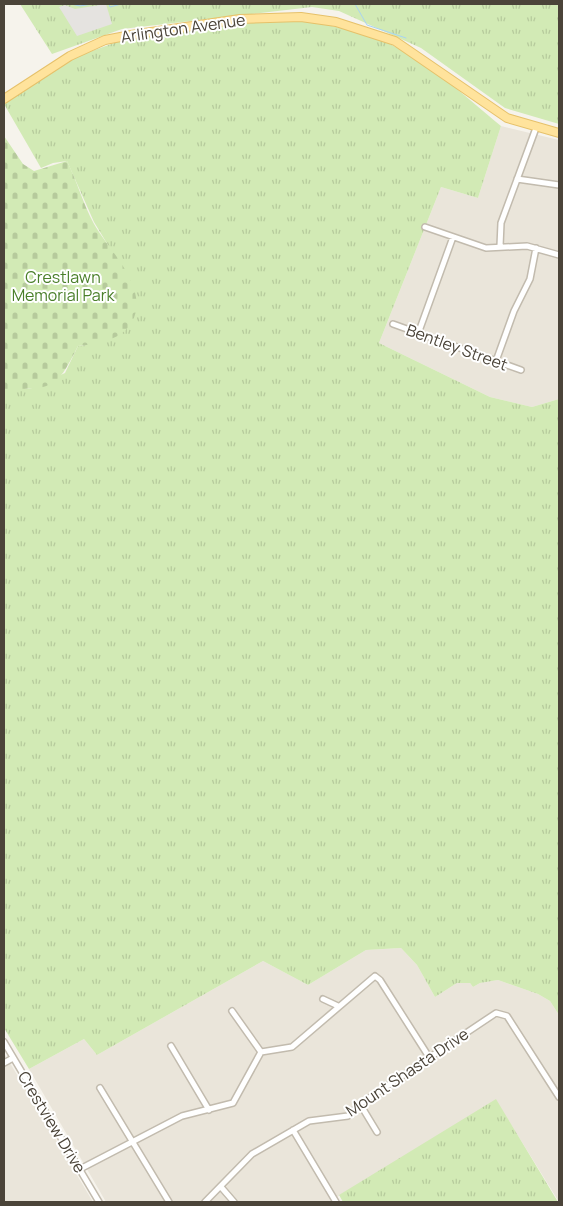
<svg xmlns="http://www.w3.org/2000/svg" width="563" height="1206" font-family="Manrope,sans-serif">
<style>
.residential{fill:#eae5da}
.grass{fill:url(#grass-tufts)}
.cemetery{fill:url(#cemetery-stones)}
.parking{fill:#e5e3e0}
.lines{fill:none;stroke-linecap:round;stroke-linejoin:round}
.stream{stroke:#a9d4f2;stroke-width:1}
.minor-casing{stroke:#c2bbae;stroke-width:8}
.primary-casing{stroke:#e6c16a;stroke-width:10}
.minor{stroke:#fff;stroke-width:5}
.primary{stroke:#ffe39c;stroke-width:8}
.labels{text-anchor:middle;stroke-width:4;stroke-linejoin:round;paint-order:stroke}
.street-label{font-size:16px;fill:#4b4439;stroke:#fff}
.park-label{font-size:16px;fill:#4a7f2a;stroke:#fff}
</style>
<defs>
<pattern id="grass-tufts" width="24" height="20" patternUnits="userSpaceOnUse" patternTransform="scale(1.25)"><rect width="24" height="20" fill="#d2eab5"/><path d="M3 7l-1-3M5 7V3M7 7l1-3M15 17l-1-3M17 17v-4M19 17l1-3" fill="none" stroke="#b6ca9c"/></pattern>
<pattern id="cemetery-stones" width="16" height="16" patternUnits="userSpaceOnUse" patternTransform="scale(1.25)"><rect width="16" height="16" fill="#d2eab5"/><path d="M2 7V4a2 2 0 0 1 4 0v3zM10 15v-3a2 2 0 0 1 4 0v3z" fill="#b6ca9c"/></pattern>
</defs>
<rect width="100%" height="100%" fill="#f6f3ec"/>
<!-- residential -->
<path class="residential" d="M501,126l58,14v259l-27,8 -42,-10 -111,-54 62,-156 37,11z
M401,948l16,17 18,32 22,-14h13l3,4 7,-4 18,-3 40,14 12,7 9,14v187l-63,-102 -167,102h-223l-77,-133 55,-30 13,16 166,-94 45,24 58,-35z
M4,1053l89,149h-89z"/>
<!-- grass -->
<path class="grass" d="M20,4h539v120l-54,-16 -84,-60 -82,-37 -27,-4 -190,22 -70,25z
M300,20c28,5 57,10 83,21 42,18 83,56 118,85l-23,72 -37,-11 -62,156 111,54 42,10 27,-8v616l-9,-14 -12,-7 -40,-14 -18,3 -7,4 -3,-4h-13l-22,14 -18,-32 -16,-17 -35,2 -58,35 -45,-24 -166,94 -13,-16 -55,30 -25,-41v-639h26l35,-16 13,-27 8,-1 31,-85 -23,-38 -27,-61 -14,2 -12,5 -37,-64 74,-48 39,-14 106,-17z
M496,1099l62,103h-215l-4,-7z"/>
<!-- cemetery -->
<path class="cemetery" d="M4,136l19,28 11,7 33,-10c10,20 16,43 27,63 16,28 56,64 38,98 -10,18 -35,22 -54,24 -22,44 -25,43 -74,43z"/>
<!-- parking -->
<path class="parking" d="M106,4l6,20 -35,12 -18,-29 6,-2 10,4z"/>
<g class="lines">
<!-- stream -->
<path class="stream" d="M71,4l9,2 12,-2
M109,4l1,3 11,-3
M355,4l12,21 39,13"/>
<!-- minor casing -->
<g class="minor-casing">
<path id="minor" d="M517,179l42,6
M425,227l61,21 41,-2 32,9
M500,246l1,-23 35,-95
M393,324l128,46
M418,334l35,-97
M496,361l18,-50 16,-32 6,-31
M323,999l15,7
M232,1011l29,41
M4,1042l95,160
M171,1046l38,64
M4,1063l9,-5
M100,1088l69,114
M360,1104l17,28
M293,1130l43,72
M80,1169l102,-53 51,-13 28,-51 31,-5 83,-71 5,4 49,77
M221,1187l13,15
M205,1202l47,-48 57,-33 39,-5 12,-12 136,-91 11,3 52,81"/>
</g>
<!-- primary casing -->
<g class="primary-casing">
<path id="primary" d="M4,99l66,-43 35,-16 26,-5 109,-16 61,-2 35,5 59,19 112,77 52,15"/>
</g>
<!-- minor -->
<use href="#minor" class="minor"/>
<!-- primary -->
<use href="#primary" class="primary"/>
</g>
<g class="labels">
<!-- street labels -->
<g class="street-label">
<text transform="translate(183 28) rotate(-8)" y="6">Arlington Avenue</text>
<text transform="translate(457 347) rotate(20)" y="6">Bentley Street</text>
<text transform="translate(407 1072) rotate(-34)" y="6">Mount Shasta Drive</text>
<text transform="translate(52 1122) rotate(59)" y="6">Crestview Drive</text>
</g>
<!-- park labels -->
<g class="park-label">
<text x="63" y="283">Crestlawn<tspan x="63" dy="18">Memorial Park</tspan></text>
</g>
</g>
<!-- border -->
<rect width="563" height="1206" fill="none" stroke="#4b4439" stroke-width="10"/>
</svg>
